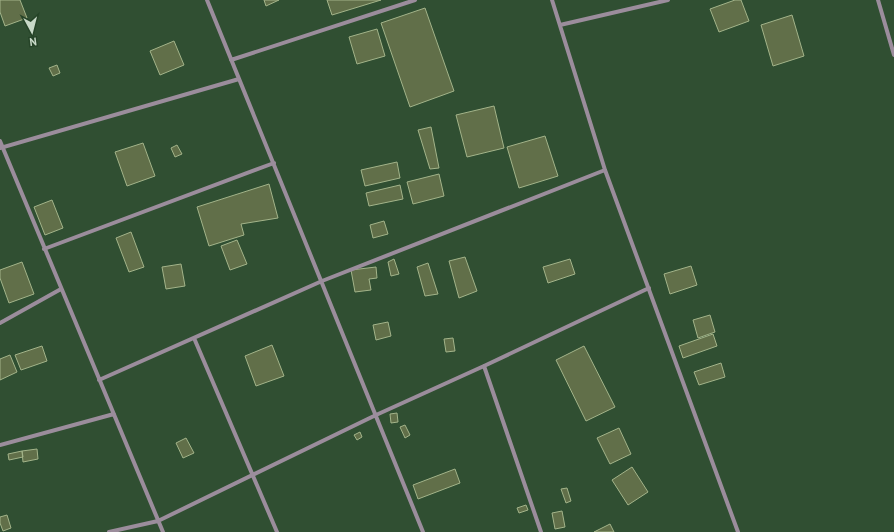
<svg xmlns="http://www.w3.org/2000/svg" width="894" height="532" font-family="'PT Sans',sans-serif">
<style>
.building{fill:#616f49;stroke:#a3b48a}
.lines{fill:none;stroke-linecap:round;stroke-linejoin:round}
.minor{stroke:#9b8d9c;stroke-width:4}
</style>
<rect width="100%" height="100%" fill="#304f32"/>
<!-- building -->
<path class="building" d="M0,0h20l7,18 -22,8 -5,-14z
M264,0h15l-13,6z
M327,0h54l-49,15z
M735,0h6l8,21 -30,11 -9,-23z
M425,8l29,83 -44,16 -29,-84z
M792,15l12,41 -31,10 -12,-41z
M377,29l8,27 -28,8 -8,-27z
M174,41l10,24 -24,10 -10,-24z
M57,65l3,8 -7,3 -4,-8z
M494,106l10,42 -37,9 -11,-42z
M431,127l8,41 -9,1 -12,-39z
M545,136l13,40 -39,12 -12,-41z
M143,143l12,33 -28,10 -12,-34z
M177,145l5,9 -7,3 -4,-9z
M397,162l3,16 -35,8 -4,-16z
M439,174l5,22 -31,8 -6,-22z
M269,184l9,34 -37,6 3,11 -35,11 -12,-39z
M400,185l3,14 -34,7 -3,-13z
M52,200l11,28 -18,7 -11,-28z
M384,221l4,13 -15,4 -3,-13z
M131,232l13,35 -15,5 -13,-34z
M237,240l10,24 -17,6 -9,-24z
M465,257l12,34 -18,7 -10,-37z
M394,259l5,15 -8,2 -3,-14z
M570,259l5,15 -27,9 -5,-16z
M22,262l12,32 -25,9 -9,-25v-8z
M428,263l10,31 -13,2 -8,-29z
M181,264l4,22 -19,3 -4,-22z
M691,266l6,19 -27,9 -6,-20z
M376,267l1,11 -8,1 2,11 -16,2 -4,-22z
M710,315l5,17 -17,6 -5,-18z
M388,322l3,14 -15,4 -3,-15z
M713,334l4,12 -34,12 -4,-12z
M453,338l2,13 -9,1 -2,-13z
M272,345l12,31 -28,10 -11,-30z
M42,346l5,15 -26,9 -6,-15z
M584,346l31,61 -29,14 -30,-61z
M10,355l7,17 -17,8v-21z
M721,363l4,14 -26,8 -5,-13z
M397,413l1,9 -7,1 -1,-9z
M405,425l5,10 -5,3 -5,-11z
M619,428l12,26 -21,10 -13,-26z
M360,432l2,5 -5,3 -3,-5z
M186,438l8,15 -11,5 -7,-15z
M37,449l1,10 -15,3 -1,-11z
M22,451l1,6 -14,3 -1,-6z
M632,467l16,25 -20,13 -16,-25z
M455,469l5,14 -42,16 -5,-14z
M567,488l4,13 -5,2 -5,-14z
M526,505l2,5 -9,3 -2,-5z
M562,511l3,16 -10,2 -3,-16z
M7,515l4,13 -8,3 -3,-8v-6z
M610,524l4,8h-20z"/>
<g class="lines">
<!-- minor -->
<path class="minor" d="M207,0l216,532
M552,0l53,170 133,362
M878,0l16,55
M560,25l108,-25
M231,60l184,-60
M0,141l163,391
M0,148l239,-69
M44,249l230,-86
M0,323l61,-34
M194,338l83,194
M484,366l57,166
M99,380l223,-99 283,-111
M0,445l114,-31
M109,532l49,-11 218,-106 108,-49 165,-78"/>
</g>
<!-- north arrow -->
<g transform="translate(32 32) rotate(173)" stroke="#264428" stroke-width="3" paint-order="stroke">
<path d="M0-3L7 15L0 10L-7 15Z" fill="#c8d9c8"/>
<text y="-6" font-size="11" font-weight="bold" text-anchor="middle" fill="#c8d9c8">N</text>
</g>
</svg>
